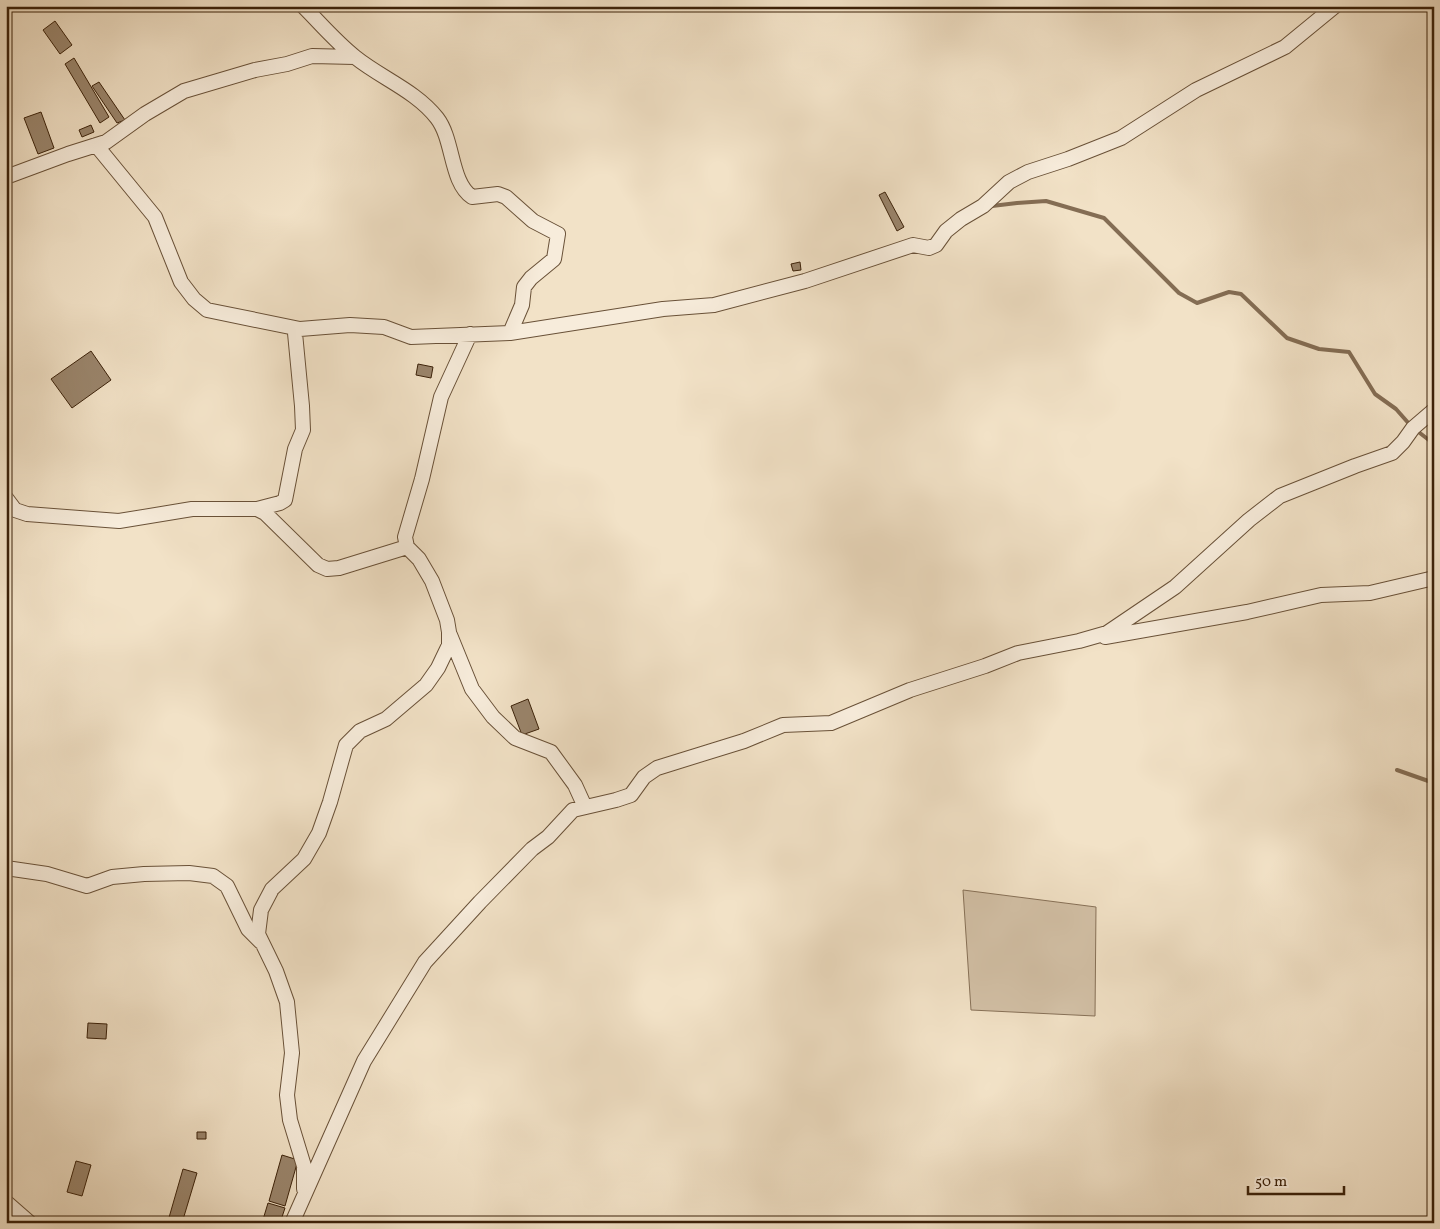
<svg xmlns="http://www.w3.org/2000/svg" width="1440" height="1229" font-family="Vollkorn,serif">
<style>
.green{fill:#d3c1a7;stroke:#877158}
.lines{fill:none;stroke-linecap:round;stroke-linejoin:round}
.stream{stroke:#846d54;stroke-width:4}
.building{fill:#9a856c;stroke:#3b2109}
.minor-casing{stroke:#695138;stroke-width:16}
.minor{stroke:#f7ecdb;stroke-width:14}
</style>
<rect width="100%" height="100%" fill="#f2e2c7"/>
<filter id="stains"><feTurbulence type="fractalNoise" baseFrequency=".004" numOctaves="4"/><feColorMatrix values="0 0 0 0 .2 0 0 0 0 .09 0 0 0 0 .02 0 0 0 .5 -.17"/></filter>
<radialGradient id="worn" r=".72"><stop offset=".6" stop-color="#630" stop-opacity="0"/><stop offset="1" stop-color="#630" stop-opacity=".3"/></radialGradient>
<!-- green -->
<path class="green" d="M963,890l133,17 -1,109 -124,-6z"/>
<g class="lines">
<!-- stream -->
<path class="stream" d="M992,206l25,-3 29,-2 58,17 75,75 18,10 32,-11 12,2 46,44 32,11 30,3 26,42 21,15 15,17
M1416,430l18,14
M1397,770l37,13"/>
</g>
<!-- building -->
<path class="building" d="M9,6h9v3l-9,1z
M55,21l17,24 -12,9 -17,-24z
M74,58l35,59 -9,6 -35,-59z
M99,82l26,38 -8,3 -25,-37z
M41,112l13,36 -16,6 -14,-36z
M91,125l3,7 -12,5 -3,-7z
M885,192l19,35 -7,4 -18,-36z
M800,262l1,8 -8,1 -2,-7z
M91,351l20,29 -39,28 -21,-29z
M418,364l15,3 -2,11 -15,-3z
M528,699l11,30 -17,6 -11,-29z
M88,1023l19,1 -1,15 -19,-1z
M197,1132h9v7h-9z
M282,1155l16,5 -13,46 -16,-5z
M76,1161l15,4 -9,31 -15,-4z
M183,1169l14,4 -15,50h-7l-7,-2z
M268,1203l17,5 -5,15h-18z"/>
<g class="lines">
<!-- minor casing -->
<g class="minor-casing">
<path id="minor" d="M303,6c17,17 33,36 52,51 26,21 61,34 82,61 17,22 13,64 35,79l26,-3 8,3 27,24 25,13 -4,25 -23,19 -7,9 -2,18 -12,28
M96,145l59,72 26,65 13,17 13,11 93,19
M6,177l62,-23 38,-12 39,-28 39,-23 71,-21 32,-6 25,-8 43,1
M6,498l9,12 12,4 92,7 73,-12h65l8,4 53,52 9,4 12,-1 68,-21
M257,509l23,-6 5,-3 10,-51 8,-19 -1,-24 -7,-73 5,-4 50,-4 34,2 27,10 99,-4 153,-24 51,-4 91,-24 108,-36 16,3 7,-3 10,-14 15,-12 22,-13 26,-24 19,-10 40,-13 53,-21 75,-48 89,-43 50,-41
M450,635l22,54 21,28 22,21 36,14 24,33 10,22
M1105,637l142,-25 74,-17 49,-2 64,-15
M6,868l41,6 40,12 25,-9 32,-3 45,-1 24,3 14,10 21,43 13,13
M304,1189v-23l-14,-46 -3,-25 5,-42 -5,-51 -11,-31 -18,-37 3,-24 11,-21 32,-30 15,-26 11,-31 16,-57 14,-14 26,-12 40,-34 12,-17 11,-23v-13l-2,-12 -15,-39 -13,-22 -12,-12 -2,-10 17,-58 19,-82 29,-63
M6,1202l24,21
M292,1223l72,-162 61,-99 55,-60 52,-53 16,-12 25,-27 43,-10 15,-5 13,-18 13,-9 87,-27 39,-16 48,-2 79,-33 75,-24 33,-13 61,-12 28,-8 68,-46 74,-67 31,-24 75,-30 37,-13 11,-11 10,-14 21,-18"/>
</g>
<!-- minor -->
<use href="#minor" class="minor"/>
</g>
<!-- margin -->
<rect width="1440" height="1229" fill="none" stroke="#f2e2c7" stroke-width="25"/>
<rect x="8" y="8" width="1425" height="1214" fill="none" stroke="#3b2109" stroke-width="2.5"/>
<rect x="12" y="12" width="1415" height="1204" fill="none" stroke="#3b2109"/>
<!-- scale -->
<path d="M1248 1186v8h96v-8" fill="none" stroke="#3b2109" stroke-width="2.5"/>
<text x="1255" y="1186" font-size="15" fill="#3b2109" stroke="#f7ecdb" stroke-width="4" paint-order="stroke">50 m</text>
<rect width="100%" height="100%" filter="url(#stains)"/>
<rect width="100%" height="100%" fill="url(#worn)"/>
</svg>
